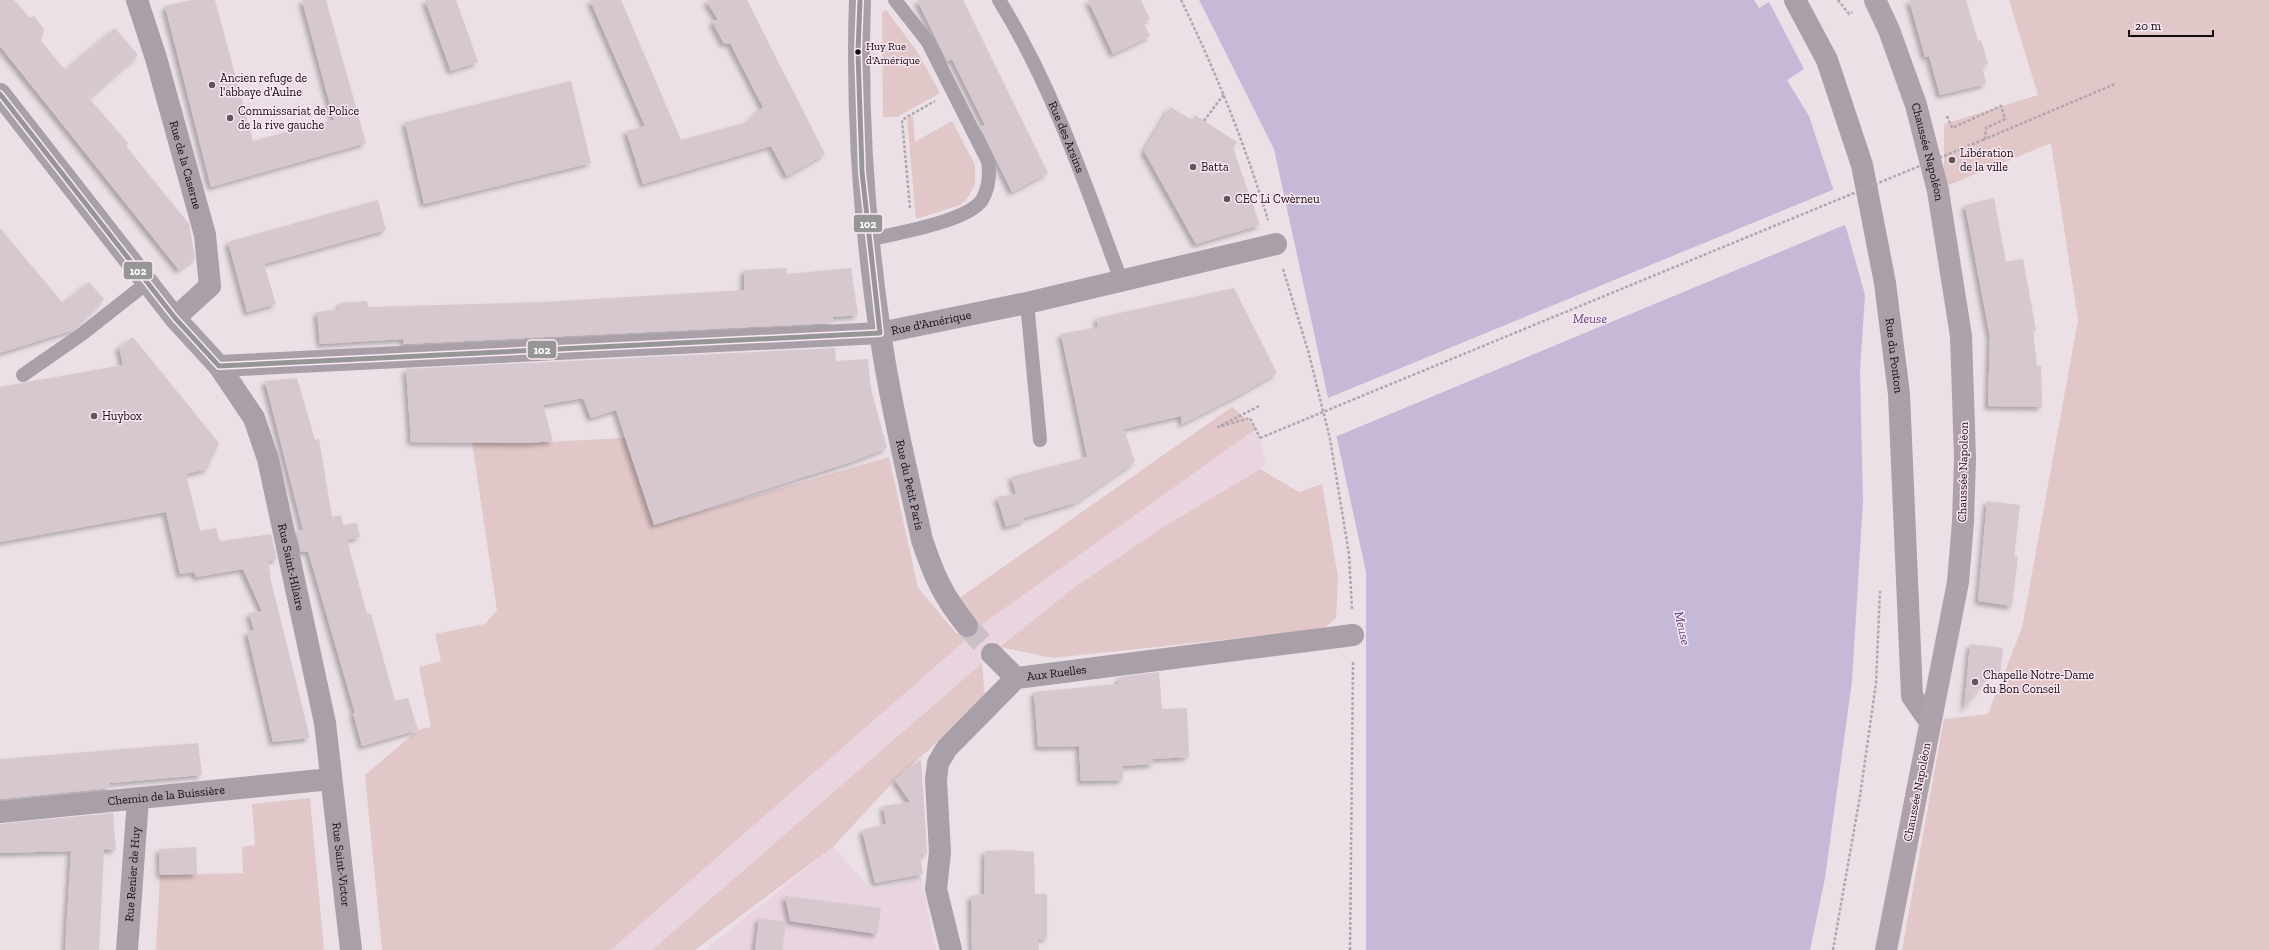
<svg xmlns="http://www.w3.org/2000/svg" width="2269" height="950" font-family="'Zilla Slab',serif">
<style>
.built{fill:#e8d5e0}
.green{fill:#e1c7c8}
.water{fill:#c5b9d7}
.pier{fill:#eae0e6}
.building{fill:#d6c8ce;filter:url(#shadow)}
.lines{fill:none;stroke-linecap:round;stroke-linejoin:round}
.street-tunnel{stroke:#cac0c6;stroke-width:22;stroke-dasharray:22 11;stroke-linecap:butt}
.path{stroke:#afa7af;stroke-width:2.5;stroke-dasharray:3 2;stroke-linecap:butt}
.lane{stroke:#a99fa9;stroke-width:14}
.street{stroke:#a99fa9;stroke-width:22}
.primary{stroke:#ada1ab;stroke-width:22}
.path-bridge{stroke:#afa7af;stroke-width:2.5;stroke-dasharray:3 2;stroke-linecap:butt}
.bus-1-casing{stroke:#fce8f4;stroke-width:8}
.bus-1{stroke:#969696;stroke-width:5}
.bus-dot{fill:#120c10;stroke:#fce8f4;stroke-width:1.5}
.poi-dot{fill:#5e565b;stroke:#fce8f4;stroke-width:1.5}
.labels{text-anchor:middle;stroke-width:3;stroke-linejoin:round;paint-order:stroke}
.bus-label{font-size:11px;fill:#120c10;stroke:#fce8f4;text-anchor:start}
.poi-label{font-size:12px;fill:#120c10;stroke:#fce8f4;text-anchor:start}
.street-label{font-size:12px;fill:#120c10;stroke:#fce8f4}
.water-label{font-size:13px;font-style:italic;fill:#5c477e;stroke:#fce8f4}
.line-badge{stroke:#fce8f4;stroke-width:1.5}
.badge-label{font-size:11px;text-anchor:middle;font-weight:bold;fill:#fff}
</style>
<defs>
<filter id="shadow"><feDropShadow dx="-3.5" dy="3.5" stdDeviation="2" flood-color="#0004"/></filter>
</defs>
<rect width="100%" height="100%" fill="#eae0e6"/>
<!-- built -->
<path class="built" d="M1257,428l9,37 -101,61 -90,61 -93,76 -330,287h-41l380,-332z
M833,847l39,43 49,-13 15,73h-231z"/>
<!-- green -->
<path class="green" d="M2009,0h260v950h-367l42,-231 44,-5 34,-86 56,-308 -27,-177 -107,44v-63l94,-29z
M884,10l3,1 31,42 22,40 -43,24h-14l-1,-103z
M913,116l2,26 37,-21 23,44v19l-8,15 -7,6 -44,14 -9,-100z
M1232,407l25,21 -266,190 -380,332h-229l-17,-175 53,-45 13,-3 -12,-60 22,-6 -6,-27 50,-10 12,-14 -25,-168 55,1 98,-5 29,87 235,-68 29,131 39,46 18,-15 -16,-21z
M1260,469l39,23 23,-8 16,93 -2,41 -13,11 -270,29 -53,-11 75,-60 90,-61z
M982,663l3,36 -91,82 -61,66 -138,103h-43z
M310,798l14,152h-168l4,-75 83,-2 -1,-26 13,-2 -3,-41z"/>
<!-- water -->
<path class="water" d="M1199,0h555l5,8 10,-6 35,67 -17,11 22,36 38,115 18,64 -5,76 3,130 -11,180 -27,197 -15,72h-444v-378l-92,-423z"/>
<!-- pier -->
<path class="pier" d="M1835,189l12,35 -512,213 -7,-39z"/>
<!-- building -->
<path class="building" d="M0,0h14l16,18 4,-2 10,13 -3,12 24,29 50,-42 23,27 -49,43 39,45 -2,3 63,78 6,34 -16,12 -179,-224z
M192,0h23l38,141 81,-21 -32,-120h24l40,143 -155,44 -46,-181z
M425,0h31l22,62 -27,9z
M590,0h31l60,140 66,-18 16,-15 -33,-64 -6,1 -12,-23 6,-1 -12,-20h41l78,154 -38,22 -16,-30 -128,38 -17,-53 19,-5z
M917,0h46l85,173 -36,19 -32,-65 5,-2 -33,-66 -5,2z
M1088,0h53l9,19 -7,3 7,14 -37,18z
M1909,0h57l12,41 3,-1 7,24 -6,2 4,18 -46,11 -11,-39 -4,1z
M571,81l20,82 -167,41 -19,-82z
M1170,107l22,13 3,-5 42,27 -4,6 27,77 -64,19 -52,-93z
M1994,198l12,64 17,-3 13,71 -3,1 4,35h4l1,41 -54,-1 2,-69 -25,-132z
M378,200l8,30 -122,34 12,40 -29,8 -19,-70z
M0,228l63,75 26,-21 15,17 -31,31 -73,23z
M787,268v6l64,-6 7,47 -25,2v6l-429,21 -1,-5 -83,5 -3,-32 22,-3 1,-6 27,-2 1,6 175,-5 201,-12v-20z
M1234,288l43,85 -38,22 -57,29 -1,-8 -57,13 11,33 -60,41 -51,15v3l-18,6 -9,-30 19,-3 -5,-17 76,-20 -26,-123 37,-7 -1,-9z
M133,337l86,106 -12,26 -21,5 14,57 16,-3 4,13 51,-7 6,25 -9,2 3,20 39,157 -37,4 -26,-110 7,-2 -5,-17 13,-2 -19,-42 -47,8 -2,-5 -14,2 -14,-62 -166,30v-155l123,-22 -4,-18z
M835,348l1,13 32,-2 3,30 16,59 -33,13 -200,64 -38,-115 -25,8 -8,-20 -40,7 10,36 -26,2 -116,-1 -5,-73z
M297,378l18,62 4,-1 13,78 9,-2 2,10 14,-2 3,14 -13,3 20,74h4l24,87 13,-3 10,32 -56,16 -9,-33h2l-47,-162 -7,1 -5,-21 7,-1 -38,-149z
M1987,501l33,4 -6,51 4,1 -6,49 -34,-5z
M1970,644l33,4 -3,26 -9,-1 -27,36z
M1159,672l3,37 25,-1 2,49 -36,2v5l-30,2v14l-42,1 -2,-35 -41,1 -4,-55 84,-8 2,-7z
M198,743l4,32 -92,8v5l-110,11v-40z
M921,759l6,93v2l-7,1 3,19 -48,9 -13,-53 24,-6 -3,-18 27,-4 -15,-22z
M113,813l3,37 -12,-1 -5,101h-34l6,-99 -71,2v-29z
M196,847l1,27 -37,1 -1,-26z
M1009,850l25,2 1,42h12v44l-9,2 1,10h-67l-1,-54 13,-2 1,-43z
M785,896l96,12 -4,26 -87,-13z
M759,918l27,4 -4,28h-27z"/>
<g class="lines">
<!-- street-tunnel -->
<path class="street-tunnel" d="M967,626l25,28"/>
<!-- path -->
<path class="path" d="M1181,0c35,72 64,144 87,220
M1838,0l11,14 3,-2
M1947,116l5,12 49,-22 4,13 -19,9 -1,11 130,-55
M1204,121l20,-27
M910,208l-8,-88 33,-19
M1283,269l26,85 21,85 19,115 3,56
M1259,406l-41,21 32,-9 10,20
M1350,950l3,-289
M1833,950l27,-154 16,-113 4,-92"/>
<!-- lane -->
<g class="lane">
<path id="s1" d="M999,0c54,87 86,184 122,280"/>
<path d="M868,240c27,-7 99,-18 114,-40 7,-12 8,-26 6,-39l-60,-119 -33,-42"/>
<path d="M1027,303l13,137"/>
<path d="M23,375l59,-41 66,-52"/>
</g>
<!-- street -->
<g class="street">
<path id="s2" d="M137,0l19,58 49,177 5,51 -35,32"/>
<path id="s3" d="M860,0c-4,111 4,222 20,332 10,70 27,139 42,208 12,36 21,56 45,86"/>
<path id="s4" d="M1795,0l32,60 35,105 23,118 14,111 13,302 18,26"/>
<path id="s5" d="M0,94l175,224 44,48 35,52 14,41 57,264 26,227"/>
<path id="s6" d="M219,366l661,-33 147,-30 249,-59"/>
<path d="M992,654l24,24"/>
<path id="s7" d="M0,812l331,-33"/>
<path id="s8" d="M127,950l11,-151"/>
<path id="s9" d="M951,950l-15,-61 4,-37 -4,-72 2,-17 9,-15 69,-70 337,-43"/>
</g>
<!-- primary -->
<path class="primary" id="s10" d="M1875,0l14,30 27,75 22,86 23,145 4,122 -2,64 -5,60 -72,368"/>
<!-- path-bridge -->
<path class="path-bridge" d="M1260,438l725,-299"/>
<!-- bus-1 casing -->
<g class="bus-1-casing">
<path id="bus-1" d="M0,94l175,224 44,48 661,-33 -18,-161 -4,-120 2,-52"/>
</g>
<!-- bus-1 -->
<use href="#bus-1" class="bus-1"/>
</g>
<!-- markers -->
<circle class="bus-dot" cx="858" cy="52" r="3.5"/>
<g class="poi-dot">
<circle cx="212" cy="85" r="4"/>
<circle cx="230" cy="118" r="4"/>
<circle cx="1952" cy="160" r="4"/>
<circle cx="1193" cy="167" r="4"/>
<circle cx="1227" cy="199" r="4"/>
<circle cx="94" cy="416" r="4"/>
<circle cx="1975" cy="682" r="4"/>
</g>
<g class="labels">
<!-- bus labels -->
<g class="bus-label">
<text x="866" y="50">Huy Rue<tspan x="866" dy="14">d'Amérique</tspan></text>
</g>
<!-- poi labels -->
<g class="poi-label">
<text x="220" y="82">Ancien refuge de<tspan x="220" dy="14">l'abbaye d'Aulne</tspan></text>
<text x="238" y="115">Commissariat de Police<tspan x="238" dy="14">de la rive gauche</tspan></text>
<text x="1960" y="157">Libération<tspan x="1960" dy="14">de la ville</tspan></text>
<text x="1201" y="171">Batta</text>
<text x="1235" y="203">CEC Li Cwèrneu</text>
<text x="102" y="420">Huybox</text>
<text x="1983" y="679">Chapelle Notre-Dame<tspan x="1983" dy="14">du Bon Conseil</tspan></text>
</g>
<!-- street labels -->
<g class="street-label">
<text dy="4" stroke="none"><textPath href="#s1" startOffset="153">Rue des Arsins</textPath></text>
<text dy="4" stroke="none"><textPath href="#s10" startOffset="161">Chaussée Napoléon</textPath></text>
<text dy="4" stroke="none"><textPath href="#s2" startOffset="172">Rue de la Caserne</textPath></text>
<text dy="4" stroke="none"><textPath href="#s6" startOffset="714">Rue d'Amérique</textPath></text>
<text dy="4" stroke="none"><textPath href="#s4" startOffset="372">Rue du Ponton</textPath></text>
<text transform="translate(1963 472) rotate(-89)" y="4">Chaussée Napoléon</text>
<text dy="4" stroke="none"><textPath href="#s3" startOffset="489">Rue du Petit Paris</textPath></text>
<text dy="4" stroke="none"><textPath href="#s5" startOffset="566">Rue Saint-Hilaire</textPath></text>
<text dy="4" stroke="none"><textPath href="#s9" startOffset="346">Aux Ruelles</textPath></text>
<text transform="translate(1917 792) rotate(-79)" y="4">Chaussée Napoléon</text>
<text dy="4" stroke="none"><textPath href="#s7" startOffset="167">Chemin de la Buissière</textPath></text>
<text dy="4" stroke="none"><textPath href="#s5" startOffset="868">Rue Saint-Victor</textPath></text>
<text dy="4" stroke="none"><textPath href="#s8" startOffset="76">Rue Renier de Huy</textPath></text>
</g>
<!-- water labels -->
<g class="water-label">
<text x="1590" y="323">Meuse</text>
<text transform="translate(1683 628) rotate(78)" y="5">Meuse</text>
</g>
</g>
<g class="line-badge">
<rect x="853" y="214" width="30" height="19" rx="4" fill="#969696"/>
<rect x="123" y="261" width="30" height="19" rx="4" fill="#969696"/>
<rect x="527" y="340" width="30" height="19" rx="4" fill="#969696"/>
</g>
<g class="badge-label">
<text x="868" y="228">102</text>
<text x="138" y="275">102</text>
<text x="542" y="354">102</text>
</g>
<!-- scale -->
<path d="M2129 30v6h84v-6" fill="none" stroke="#120c10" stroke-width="2"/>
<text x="2135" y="30" font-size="12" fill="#120c10" stroke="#fce8f4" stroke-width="3" paint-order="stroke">20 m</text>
</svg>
